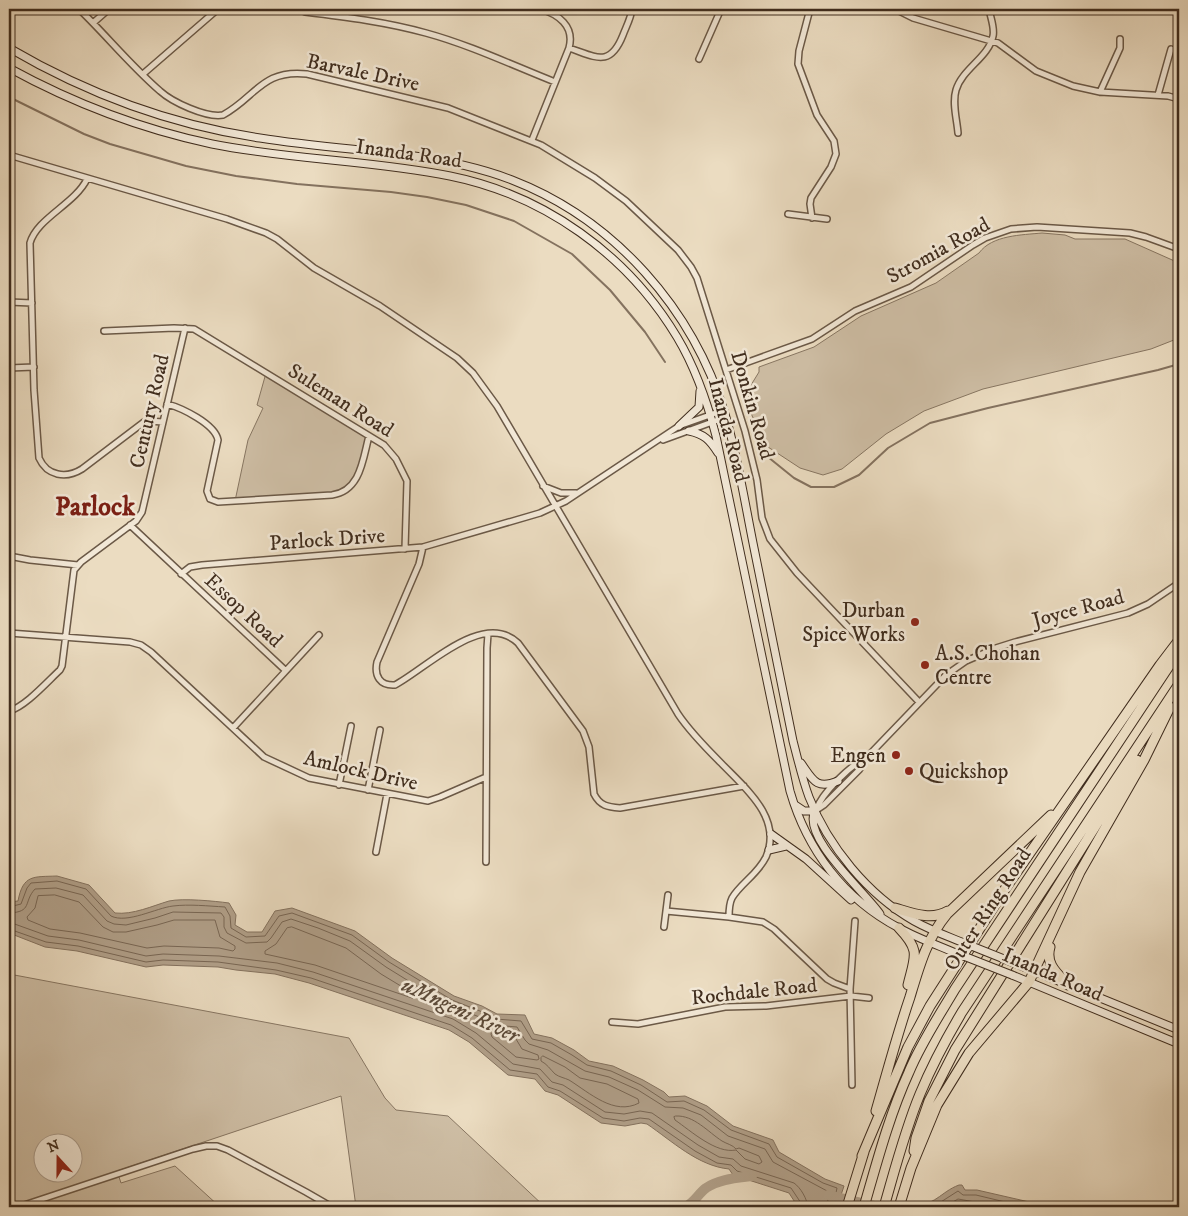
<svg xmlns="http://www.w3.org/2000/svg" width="1188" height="1216" font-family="'IM FELL DW Pica',serif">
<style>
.green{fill:#cebea5;stroke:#877662;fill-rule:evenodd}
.water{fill:#b1a08a;stroke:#84725f}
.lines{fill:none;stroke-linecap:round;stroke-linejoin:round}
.shore{stroke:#786654;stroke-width:1}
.stream{stroke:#84725f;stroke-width:2}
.river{stroke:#b1a08a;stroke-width:10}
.minor-casing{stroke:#6b5947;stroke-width:8}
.secondary-casing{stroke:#402d1e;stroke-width:9}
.motorway-casing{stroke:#402d1e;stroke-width:11}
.minor{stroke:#f2e8d7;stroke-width:5}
.secondary{stroke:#f2e8d7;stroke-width:7}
.motorway{stroke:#ebdcc1;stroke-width:9}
.secondary-bridge-casing{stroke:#402d1e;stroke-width:9;stroke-linecap:butt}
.secondary-bridge{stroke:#f2e8d7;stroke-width:7}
.poi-dot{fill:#8f2418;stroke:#f2e8d7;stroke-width:2}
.labels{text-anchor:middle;stroke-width:5;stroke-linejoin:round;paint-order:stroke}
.street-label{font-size:21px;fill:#402d1e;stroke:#f2e8d7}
.poi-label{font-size:21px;fill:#402d1e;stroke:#f2e8d7;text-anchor:end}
.water-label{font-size:22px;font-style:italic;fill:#5c4a39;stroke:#f2e8d7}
.district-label{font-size:26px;font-weight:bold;fill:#7a1f14;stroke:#f2e8d7}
</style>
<rect width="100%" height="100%" fill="#ebdcc1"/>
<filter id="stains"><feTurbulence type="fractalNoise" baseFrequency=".004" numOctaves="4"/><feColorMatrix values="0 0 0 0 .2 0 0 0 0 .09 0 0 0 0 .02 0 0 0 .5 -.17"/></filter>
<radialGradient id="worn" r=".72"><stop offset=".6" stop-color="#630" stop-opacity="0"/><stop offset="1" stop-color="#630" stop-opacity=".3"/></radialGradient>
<!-- green -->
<path class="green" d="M1042,233l23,2 10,4h50l54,24v75l-28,11 -168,40 -59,22 -38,23 -44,35 -19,6 -23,-7 -35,-23 -15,-34 -2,-26h3l8,-13v-5l55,-20 47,-31 75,-33 43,-30c13,-18 43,-18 63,-20z
M266,373l102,63 -7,28 -9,18 -13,10 -104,9 13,-61 15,-32 -6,-3z
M9,974l340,64 36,60 11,12 52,6 97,91h-189l-15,-111 -224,75 4,12 54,-17 45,41h-211zM42,1144h30v30h-30z"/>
<!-- water -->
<path class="water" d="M57,876l32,9 26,28c18,2 37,-7 54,-12 14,-3 45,0 60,2l7,12 -1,10 12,7h15l13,-21 17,-3 63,23 37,27 62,38 28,10 15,8 28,1 9,19 18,4 22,12 15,11 24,5 30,14 21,12 5,5 16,-1 22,10 26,20 40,14 6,12 46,27 19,7 -7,21h-39l-9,-14 -56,-18 -4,-6c-31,-3 -57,-28 -82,-45l-6,-1 -16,3 -24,-3 -43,-28 -13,-4 -10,-12 -27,-4 -39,-33 -20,-12 -140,-47 -34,-9 -39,-4 -18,-3 -55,-2 -17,2 -69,-16 -32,-4 -36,-14v-31l9,-1c5,-27 16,-24 39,-25z
M959,1185h3l3,5h12l74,17h-140l1,-3c23,3 28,-12 47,-19z"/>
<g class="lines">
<!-- shore -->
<path class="shore" d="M55,895l24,7 24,25 10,5h13l31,-7 17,-5h41l5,17 15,9v3l-2,2 -14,-3 -55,-2 -17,2 -67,-15 -30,-4 -22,-9 -1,-3 8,-9 3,-12z
M9,907l12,-3 6,-16 4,-5 26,-2 29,8 25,27c16,8 45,-8 62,-10 16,-2 35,0 52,1l5,9 1,12 15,9 19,-1 14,-20 13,-3 60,22 37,27 63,38 28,11 16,8 25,2 11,18 19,4 21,12 15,10 24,6 30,14 26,17 17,-1 20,9 27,20 38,14 8,13 46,26 14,5 -4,19
M9,913c24,-1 14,-11 26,-24l21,-1 27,7 24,26 7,3 12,1 29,-7 18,-6 48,1 3,4v10l3,6 19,10 21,-1 4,-4 11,-16 9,-3 27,9 32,13 36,26 63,39 28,10 16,9 24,2 8,13 4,4 19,6 37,21 24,6 29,13 27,17 18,1 18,7 27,21 37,13 8,13 56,30 -2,15
M9,922l39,14 31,4 67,16 17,-2 56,2 58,7 36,9 140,47 23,14 37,31 27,5 12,13 11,3 42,27 19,2 16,-3 12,2 46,32 21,12 14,2 8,7 53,17c7,5 13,16 14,24
M292,927l54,21 35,26 33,20 1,3 -3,1 -97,-33 -50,-11v-3l11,-7 11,-16z
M9,929l37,13 32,4 68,16 17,-2 55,2 58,8 35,8 140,47 21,13 38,32 27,4 11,13 12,4 43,27 21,3 16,-3 9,1 46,32 22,12 14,2 6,6 54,17 10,15 1,4
M494,1032l19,2 9,15 16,6 1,4 -2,1 -21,-3 -24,-20 -1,-3z
M543,1056l22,11 15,11 27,6 31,15 1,4c-25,13 -49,-10 -70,-23 -4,-2 -10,-3 -14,-6 -5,-5 -8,-10 -14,-13v-3z
M676,1116c18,-1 32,16 46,25 5,3 11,4 14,8l3,-1 20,8 3,6 -3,2 -14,-5 -9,-9c-20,4 -45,-19 -61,-30l-1,-3z
M933,1207l25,-16 5,4h13l50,12
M944,1207l14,-8 17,3 21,5"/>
<!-- stream -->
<path class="stream" d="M9,97l75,37 26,10 76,22 50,10 61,8 94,8 36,5 39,8 48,16 58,33 38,36 35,42 20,30
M768,457l26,21 17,9h23l25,-12 29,-27 42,-25 58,-15 170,-38 21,-6"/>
<!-- river -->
<path class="river" d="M828,1195l51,12
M685,1207c9,-4 13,-13 21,-19 13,-9 31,-10 46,-12"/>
<!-- minor casing -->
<g class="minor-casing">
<path id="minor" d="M79,9c27,26 52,57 81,82 12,11 46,27 63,24 33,-18 39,-46 84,-41l141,34 93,37 54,33 31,23 52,49 13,17 6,11 48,153 12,49 5,38 8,21 27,34 122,129
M810,9l-11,42 -1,13 19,51 17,26 2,13 -5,13 -20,31 -1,6 2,14
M895,9l18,9 85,25 38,28 37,15 27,6 68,4 11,3
M305,12c41,5 81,10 121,21 44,12 86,32 129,49
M93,23l16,-14
M569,48c27,9 41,20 54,-13 3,-8 8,-17 9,-26
M699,59l22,-50
M143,74l75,-65
M1100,92l20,-44v-9
M1158,95l13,-46
M958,133c-1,-13 -6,-30 -2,-43 6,-21 33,-33 37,-54 2,-8 -3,-20 -4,-27
M532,140l37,-92c6,-22 -11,-34 -29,-39
M9,155l218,64 39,14 11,6 37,29 66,38 77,52 16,15 24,33 181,308c12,18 28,34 43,49 24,25 62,55 45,94 -9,18 -25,26 -34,41 -3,6 -3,13 -3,19
M87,179c-12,25 -50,39 -57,64l4,147 5,68c8,18 27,21 43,11l62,-47 5,-1 14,1
M788,214l39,5
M9,302l23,1
M104,331l70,-3 20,1 190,116 12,14 11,22 -2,68
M9,368l25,-1
M726,370l86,-31 43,-28 56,-24 62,-42 12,-7 26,-9 26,-2 93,6 16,4 33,12
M167,404c15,4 48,20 51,36l-11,51 3,8 8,3 114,-7c29,-4 31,-37 37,-59
M663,440l63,-23
M543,486l18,7h15
M130,525l155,145
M423,547l-4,17 -42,98c-3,14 3,24 18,23 32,-17 88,-75 123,-42l65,88 6,16 5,47c6,12 14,13 26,14l124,-22
M9,556l21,4 48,5
M181,574l9,-7 12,-2 221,-18 117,-34 26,-12 113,-75 45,-16
M9,633l121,9 11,3 10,7 113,105 45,21 119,23 12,-4 46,-20
M9,711c16,-4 38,-29 51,-41l2,-4 12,-96 7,-8 55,-41 6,-9 43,-184
M233,728l86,-93
M339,785l12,-59
M368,790l12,-60
M816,810c7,-19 32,-41 49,-53
M815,811l9,-6 35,-35 11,-16 76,-79 20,-14 30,-13 19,-6 113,-29 20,-9 31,-21
M376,852l11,-58
M486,862l1,-214 1,-14
M666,911l63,6 34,5 11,7 53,50 7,4 16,6
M664,927l4,-32
M612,1022l26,2 87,-17 41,-1 85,-10 18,2
M852,1085l-2,-96 5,-68
M18,1207l175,-58 13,-3h11l11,4 78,42 26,15"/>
</g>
<!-- secondary casing -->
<g class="secondary-casing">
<path id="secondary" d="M9,48c77,45 162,77 251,90 49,8 98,11 148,17 35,5 71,12 104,25 103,40 181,129 213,234 13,43 20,90 29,134 13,64 26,129 39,193 5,19 9,37 16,56 19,49 59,98 105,124 16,9 33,15 50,22
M9,68c64,35 132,61 203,76 79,16 159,16 238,32 94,19 177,78 227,161 18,30 30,64 39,99l74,355c17,59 54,108 109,137 18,10 38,17 57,25
M679,426l20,-19 1,-16
M689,431c15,3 21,9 29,22
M801,763c12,17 15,27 37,18
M795,805l9,6h11
M815,811c-14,26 51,82 65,103
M771,834l35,25 45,41
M769,850l17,-4
M1019,965l160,65
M1012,975l167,69"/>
</g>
<!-- motorway casing -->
<g class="motorway-casing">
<path id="motorway" d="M895,908c17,5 36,13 53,3
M899,928c22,23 16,28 9,57
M1050,947c-5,17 7,26 18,38
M876,1111c11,-38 21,-76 34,-114 9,-30 17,-59 37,-83l104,-99
M914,1151l2,-13 13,-37 26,-51 182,-290
M862,1156l46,-109 22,-41 77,-120 153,-221 19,-25
M847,1207l17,-55
M864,1207c13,-45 25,-91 45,-135 12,-29 30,-56 46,-83l224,-338
M884,1207c11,-38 21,-77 36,-113 12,-29 26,-55 42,-82l217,-328
M899,1207l12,-39 26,-63 32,-52 60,-71 51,-110 64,-112 26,-53"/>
</g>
<!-- minor -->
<use href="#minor" class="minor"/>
<!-- secondary -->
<use href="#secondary" class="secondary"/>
<!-- motorway -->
<use href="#motorway" class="motorway"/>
<!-- secondary-bridge casing -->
<g class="secondary-bridge-casing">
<path id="secondary-bridge" d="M964,943l55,22
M956,953l56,22"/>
</g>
<!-- secondary-bridge -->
<use href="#secondary-bridge" class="secondary-bridge"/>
</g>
<!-- markers -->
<g class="poi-dot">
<circle cx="915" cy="622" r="5"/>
<circle cx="925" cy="665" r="5"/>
<circle cx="896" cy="755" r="5"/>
<circle cx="909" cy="771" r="5"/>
</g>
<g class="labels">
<!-- street labels -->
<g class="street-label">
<text transform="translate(363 72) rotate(12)" y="7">Barvale Drive</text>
<text transform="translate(409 153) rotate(8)" y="7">Inanda Road</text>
<text transform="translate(938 250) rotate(-29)" y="7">Stromia Road</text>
<text transform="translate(341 400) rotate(32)" y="7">Suleman Road</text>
<text transform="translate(753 405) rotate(74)" y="7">Donkin Road</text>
<text transform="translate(149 411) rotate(-77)" y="7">Century Road</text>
<text transform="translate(729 430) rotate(75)" y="7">Inanda Road</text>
<text transform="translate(327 539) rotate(-4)" y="7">Parlock Drive</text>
<text transform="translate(1078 608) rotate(-15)" y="7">Joyce Road</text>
<text transform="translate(244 610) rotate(43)" y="7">Essop Road</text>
<text transform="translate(361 770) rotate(13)" y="7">Amlock Drive</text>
<text transform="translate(987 909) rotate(-57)" y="7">Outer Ring Road</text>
<text transform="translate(1053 974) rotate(23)" y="7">Inanda Road</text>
<text transform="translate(754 991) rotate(-6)" y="7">Rochdale Road</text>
</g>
<!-- poi labels -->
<g class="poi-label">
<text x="905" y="617">Durban<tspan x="905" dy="24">Spice Works</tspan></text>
<text x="935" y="660" text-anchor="start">A.S. Chohan<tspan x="935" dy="24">Centre</tspan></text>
<text x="886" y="762">Engen</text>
<text x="919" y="778" text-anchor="start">Quickshop</text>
</g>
<!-- water labels -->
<g class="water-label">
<text transform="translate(461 1009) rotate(25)" y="8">uMngeni River</text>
</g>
<!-- district labels -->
<g class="district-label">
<text x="95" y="515">Parlock</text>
</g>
</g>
<!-- margin -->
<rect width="1188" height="1216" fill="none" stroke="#ebdcc1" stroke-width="30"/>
<rect x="10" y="10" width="1168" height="1196" fill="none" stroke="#402d1e" stroke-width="2.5"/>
<rect x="15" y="15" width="1158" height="1186" fill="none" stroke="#402d1e"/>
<!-- north arrow -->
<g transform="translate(58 1158) rotate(339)"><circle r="24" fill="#f2e8d7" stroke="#ab9d8d"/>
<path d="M0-4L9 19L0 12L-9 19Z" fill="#8f2418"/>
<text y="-8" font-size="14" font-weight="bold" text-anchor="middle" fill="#402d1e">N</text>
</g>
<rect width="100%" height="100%" filter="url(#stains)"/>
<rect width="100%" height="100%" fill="url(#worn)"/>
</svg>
